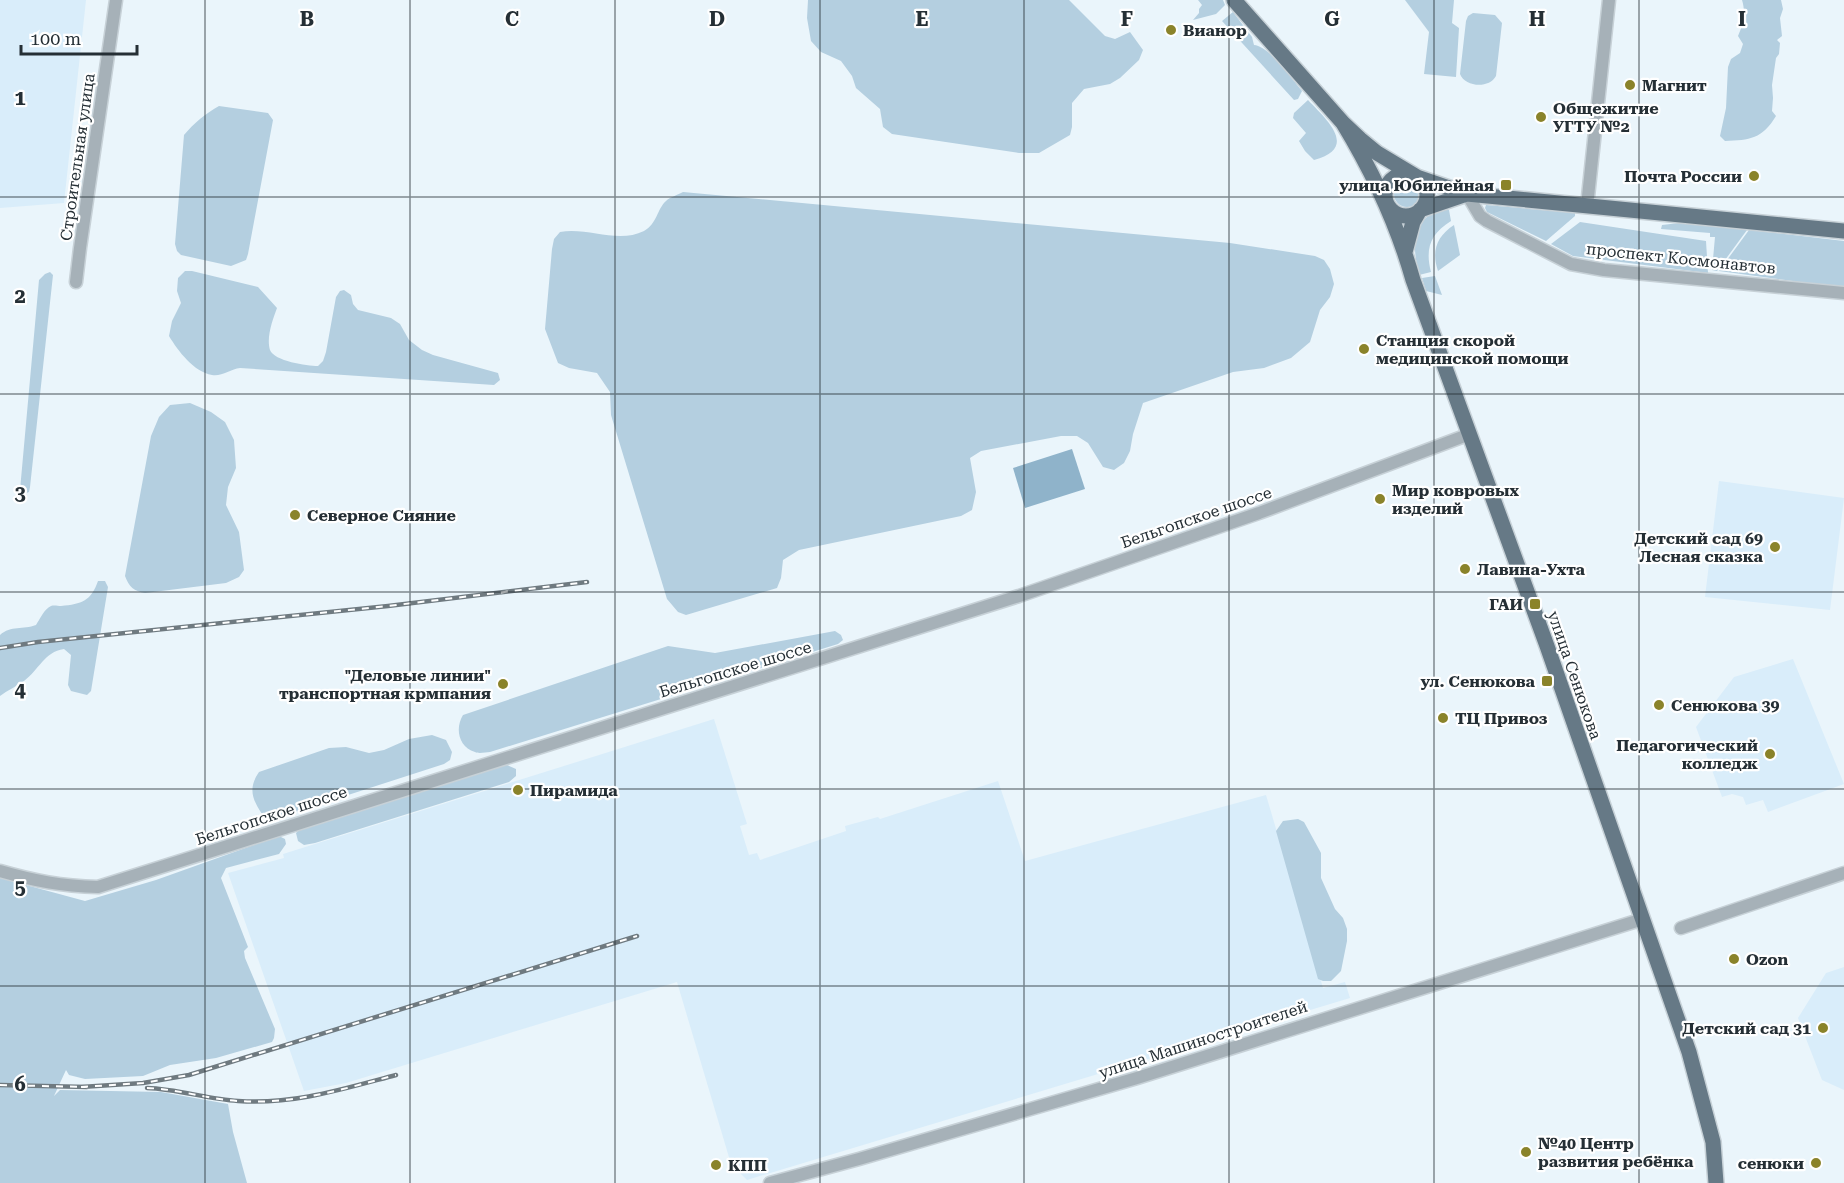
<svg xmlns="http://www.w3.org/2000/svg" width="1844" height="1183" font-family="'Roboto Serif',serif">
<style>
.built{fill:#d9edfa}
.green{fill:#b4cfe0}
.water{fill:#8fb3ca}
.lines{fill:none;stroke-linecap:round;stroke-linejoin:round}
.minor-casing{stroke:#c7d1d7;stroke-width:15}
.major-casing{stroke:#c7d1d7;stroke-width:18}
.minor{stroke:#a6b1b8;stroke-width:12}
.major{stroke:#667986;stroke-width:15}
.rail-casing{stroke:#6f7a80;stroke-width:4.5}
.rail{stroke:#fff;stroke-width:2;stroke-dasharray:7;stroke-linecap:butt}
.grid{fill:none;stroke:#252f35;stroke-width:1.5;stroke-opacity:0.55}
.poi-dot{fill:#8a832a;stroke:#fff;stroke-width:2}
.labels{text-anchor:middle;stroke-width:4.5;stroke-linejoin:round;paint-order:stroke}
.poi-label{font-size:16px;font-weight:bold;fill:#252f35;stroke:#fff;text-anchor:start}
.street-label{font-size:16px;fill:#252f35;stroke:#fff}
.grid-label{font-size:20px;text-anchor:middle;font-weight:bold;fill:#252f35;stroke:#fff;stroke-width:4.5;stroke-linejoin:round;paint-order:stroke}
</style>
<rect width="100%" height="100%" fill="#eaf5fb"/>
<!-- built -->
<path class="built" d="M0,0h86l-22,203 -64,5z
M1719,481l125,17 -14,112 -125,-13z
M1793,659l51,125 -76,28 -5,-12 -17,5 -3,-8 -11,-3 -10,3 -26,-70 38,-50z
M714,719l33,105 -7,2 9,29 8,-2 3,7 86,-29 -1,-5 33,-9 2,2 118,-38 27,80 241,-66 57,193 22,-6 5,16 -603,182 -16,-16 -54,-182 -331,101 -42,8 -76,-218 56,-15 -1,-4z
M1844,967v123l-22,-10 -24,-62 28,-45z"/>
<!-- green -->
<path class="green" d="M808,0h261l36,36 10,3 15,-7 13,18 -4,10 -19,18 -10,6 -26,5 -12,14v24l-2,8 -31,18h-20l-127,-19 -9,-7 -3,-18 -24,-21 -4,-12 -11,-15 -20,-9 -10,-11 -4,-23z
M1198,0h25l2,5 -9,9 -23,6 6,-7v-4l3,-4z
M1405,0h49l-2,23 7,5 -3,49 -32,-3 5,-42z
M1742,0h39l2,9 -3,9 2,18 -5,4 3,3 -1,11 -3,4 -4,27 1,13 -1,13 4,5c-14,23 -26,24 -51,25l-5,-5 6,-28 2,-41 3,-8 9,-6 3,-9 -5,-8c5,-11 8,-24 4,-36z
M1233,12l19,25 2,8c15,1 38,34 48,46l-4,8 -4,1 -72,-79z
M1473,13l22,2 7,8 -6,53c-7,13 -31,11 -36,-2l6,-53 2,-5z
M1308,100c19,20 51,48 6,60l-9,-9 -6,-10 7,-8 -13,-15 1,-5z
M219,106l49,7 5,7 -25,134 -2,6 -15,6 -50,-11 -4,-4 -2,-7 9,-109c10,-12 21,-21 35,-29z
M1394 194a13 13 0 1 1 26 0a13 13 0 1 1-26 0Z
M683,192l547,51 85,13 9,4 6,9 4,15 -4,13 -10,13 -10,32 -19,16 -27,10 -31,4 -90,31 -10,31 -3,17 -6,12 -10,7 -11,-3 -15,-24 -11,-7h-16l-80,15 -11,7 6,34 -4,18 -11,6 -162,34 -16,10 -2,18 -4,10 -91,27 -8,-3 -11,-13 -56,-184 -1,-23 -13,-19 -28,-5 -11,-5 -13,-34 7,-80 2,-10 6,-7c28,-5 58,12 84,-1 13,-7 13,-22 22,-30 4,-4 12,-6 17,-9z
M1486,205l89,8v3l-29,25 -59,-29 -2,-4z
M1441,210h8l2,11c-21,13 -26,28 -20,51l-12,3c-6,-27 -10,-55 22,-65z
M1580,222l126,19 2,32 -135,-17 -22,-12z
M1679,223l68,7 -30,41 -5,-1 3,-33h-5v-4l-49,-4 1,-4z
M1454,225l6,30 -22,16c-7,-20 -1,-35 16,-46z
M1749,230l95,11v47l-125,-17z
M185,271h7l66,16 19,21c-4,11 -11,29 -7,42 4,11 37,16 48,16l5,-5 3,-9 10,-55 4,-6 4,-1 7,5 2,9 5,6 33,8 9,6 9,16 13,10 11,5 65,18 2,7 -6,5 -254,-17c-9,1 -19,9 -28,7 -18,-3 -34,-24 -43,-39l3,-15 9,-18 -4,-12 1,-13z
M50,272l3,3 -23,212 -1,5 -7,3 -2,-5 19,-210 6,-6z
M1435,276l7,19 -16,-4 -4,-13z
M190,403l21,9 14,10 9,18 2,28 -8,19 -2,18 13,27 5,38 -5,7 -13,6 -81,10c-11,-2 -16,-6 -20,-17l26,-140 8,-19 11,-12z
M98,581h7l3,6 -17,104 -4,4 -16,-4 -3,-6 3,-30 -7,-6c-20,3 -25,21 -40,32 -7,5 -16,9 -24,15v-61c11,-10 23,-5 36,-10 4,-6 8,-16 15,-19 3,-1 7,0 10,0 21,-2 30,-5 37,-25z
M835,631l6,4 2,5 -5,4 -348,108c-4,0 -11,2 -15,0 -17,-5 -20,-24 -12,-37l205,-69 47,7z
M432,735l14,5 6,12 -2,8 -6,4 -161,52 -21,-2c-10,-15 -14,-26 -3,-42l70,-24 17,-1 23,6 15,-3 25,-11z
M507,765l9,4v7l-7,6 -194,61 -11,2 -6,-4 -2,-8 7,-7 193,-60z
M1298,819l6,3 17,31v25l14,31 8,9 4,11v12l-6,30 -10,10h-8l-5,-2 -42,-148 7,-10z
M279,836l6,3 1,5 -7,10 -53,14 -5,10 27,69 -4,4 1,7 30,71 -1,9 -2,4 -56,16 -46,7 -27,11 -58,3 -16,-4 -3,-5 -12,26 6,-6 101,2 67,12 5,28 14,51h-247v-305l85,23 71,-21z"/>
<!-- water -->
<path class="water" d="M1072,449l13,40 -60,19 -12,-40z"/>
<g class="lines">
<!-- minor casing -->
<g class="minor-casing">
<path id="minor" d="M1467,194l13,22 7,5 84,43 33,6 240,23
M1587,206l22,-206
M76,282l4,-34 36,-248
M0,871c35,10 61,15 98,16l921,-291 240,-83 211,-79
M1681,928l163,-55
M770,1183l89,-24 278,-81 506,-159"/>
</g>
<!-- major casing -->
<g class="major-casing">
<path id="major" d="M1234,0l109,123 17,16 17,14 40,24 50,17 377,37
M1343,123c31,51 54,100 70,157l134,366 142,406 24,90 3,41
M1385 195a21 21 0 1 1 42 0a21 21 0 1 1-42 0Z
M1405,252l8,-30 7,-12 47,-16"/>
</g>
<!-- minor -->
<use href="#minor" class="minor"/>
<!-- major -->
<use href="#major" class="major"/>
<!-- rail casing -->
<g class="rail-casing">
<path id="rail" d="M0,648l38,-6 350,-36 199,-24
M0,1085l87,2
M81,1087l62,-4 46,-8 448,-139
M147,1088c31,1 60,11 91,13 55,4 105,-12 158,-26"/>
</g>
<!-- rail -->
<use href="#rail" class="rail"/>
</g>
<!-- grid -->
<path class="grid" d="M205,0v1183M410,0v1183M615,0v1183M820,0v1183M1024,0v1183M1229,0v1183M1434,0v1183M1639,0v1183M0,197h1844M0,394h1844M0,592h1844M0,789h1844M0,986h1844"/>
<!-- markers -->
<g class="poi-dot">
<circle cx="1171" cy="30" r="6"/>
<circle cx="1630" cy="85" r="6"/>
<circle cx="1541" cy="117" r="6"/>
<circle cx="1754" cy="176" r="6"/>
<rect x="1500" y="179" width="12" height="12" rx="3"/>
<circle cx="1364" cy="349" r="6"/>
<circle cx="1380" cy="499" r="6"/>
<circle cx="295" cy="515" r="6"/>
<circle cx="1775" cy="547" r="6"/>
<circle cx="1465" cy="569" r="6"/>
<rect x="1529" y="598" width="12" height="12" rx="3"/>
<rect x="1541" y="675" width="12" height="12" rx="3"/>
<circle cx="503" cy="684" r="6"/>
<circle cx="1659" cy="705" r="6"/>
<circle cx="1443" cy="718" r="6"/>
<circle cx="1770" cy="754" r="6"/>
<circle cx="518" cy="790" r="6"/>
<circle cx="1734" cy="959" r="6"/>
<circle cx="1823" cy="1028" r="6"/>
<circle cx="1526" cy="1152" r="6"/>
<circle cx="1816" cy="1163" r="6"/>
<circle cx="716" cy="1165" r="6"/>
</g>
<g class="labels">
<!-- poi labels -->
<g class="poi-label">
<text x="1183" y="36">Вианор</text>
<text x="1642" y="91">Магнит</text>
<text x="1553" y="114">Общежитие<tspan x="1553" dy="18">УГТУ №2</tspan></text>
<text x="1742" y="182" text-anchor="end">Почта России</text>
<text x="1494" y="191" text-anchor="end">улица Юбилейная</text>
<text x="1376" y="346">Станция скорой<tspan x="1376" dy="18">медицинской помощи</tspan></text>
<text x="1392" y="496">Мир ковровых<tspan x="1392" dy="18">изделий</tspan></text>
<text x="307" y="521">Северное Сияние</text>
<text x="1763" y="544" text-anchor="end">Детский сад 69<tspan x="1763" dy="18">Лесная сказка</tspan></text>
<text x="1477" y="575">Лавина-Ухта</text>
<text x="1523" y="610" text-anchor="end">ГАИ</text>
<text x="491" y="681" text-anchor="end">"Деловые линии"<tspan x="491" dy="18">транспортная крмпания</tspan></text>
<text x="1535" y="687" text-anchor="end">ул. Сенюкова</text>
<text x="1671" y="711">Сенюкова 39</text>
<text x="1455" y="724">ТЦ Привоз</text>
<text x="1758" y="751" text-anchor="end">Педагогический<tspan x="1758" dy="18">колледж</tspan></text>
<text x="530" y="796">Пирамида</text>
<text x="1746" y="965">Ozon</text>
<text x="1811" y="1034" text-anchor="end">Детский сад 31</text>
<text x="1538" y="1149">№40 Центр<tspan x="1538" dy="18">развития ребёнка</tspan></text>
<text x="1804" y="1169" text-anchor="end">сенюки</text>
<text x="728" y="1171">КПП</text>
</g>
<!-- street labels -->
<g class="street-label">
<text transform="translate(77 157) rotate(-82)" y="6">Строительная улица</text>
<text transform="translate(1681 258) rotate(6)" y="6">проспект Космонавтов</text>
<text transform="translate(1196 517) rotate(-19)" y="6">Бельгопское шоссе</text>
<text transform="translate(735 669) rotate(-17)" y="6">Бельгопское шоссе</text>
<text transform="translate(1575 675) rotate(71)" y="6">улица Сенюкова</text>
<text transform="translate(271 815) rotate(-18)" y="6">Бельгопское шоссе</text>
<text transform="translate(1203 1039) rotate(-18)" y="6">улица Машиностроителей</text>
</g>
</g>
<g class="grid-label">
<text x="307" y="26">B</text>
<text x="512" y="26">C</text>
<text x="717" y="26">D</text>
<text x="922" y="26">E</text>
<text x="1127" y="26">F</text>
<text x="1332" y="26">G</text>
<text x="1537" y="26">H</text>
<text x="1742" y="26">I</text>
<text x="20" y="105">1</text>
<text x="20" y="303">2</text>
<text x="20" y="500">3</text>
<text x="20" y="697">4</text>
<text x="20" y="894">5</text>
<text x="20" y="1091">6</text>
</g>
<!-- scale -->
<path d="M21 45v9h116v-9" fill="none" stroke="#252f35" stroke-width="3"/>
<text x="30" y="45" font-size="18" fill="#252f35" stroke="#ffffff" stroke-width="4.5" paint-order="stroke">100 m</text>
</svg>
